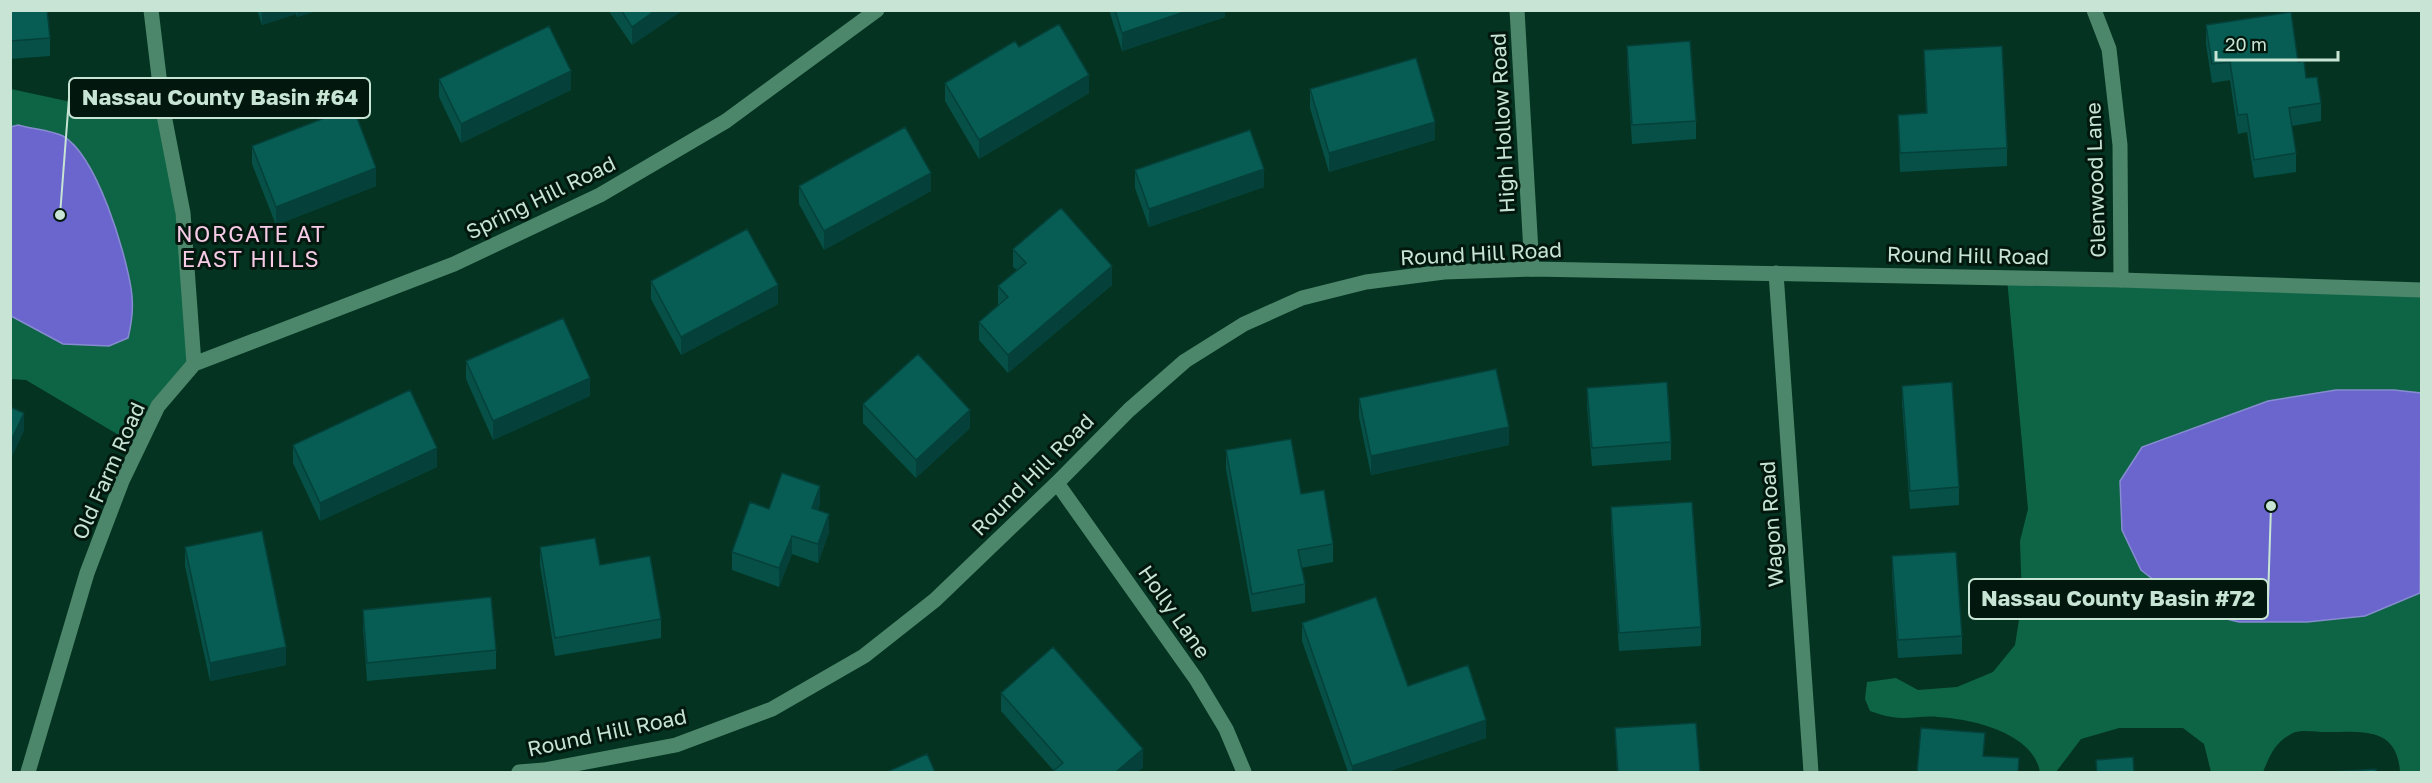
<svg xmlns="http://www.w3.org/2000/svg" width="2432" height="783" font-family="'Golos Text',sans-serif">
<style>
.forest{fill:#0e6545}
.water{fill:#6a66ce;stroke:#868cd0;stroke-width:1.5}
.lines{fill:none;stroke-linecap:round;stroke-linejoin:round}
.minor{stroke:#4d876b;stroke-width:15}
.tertiary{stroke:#4d876b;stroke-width:15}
.wall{fill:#065047}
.shaded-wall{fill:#05413a}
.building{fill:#075d53;stroke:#05413a;stroke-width:1.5}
.labels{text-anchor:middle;stroke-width:6;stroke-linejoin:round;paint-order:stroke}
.street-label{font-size:21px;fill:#c7e4d4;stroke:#02180e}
.neighbourhood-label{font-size:22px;letter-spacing:1.5px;fill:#f7cbe6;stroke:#02180e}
.leader{fill:none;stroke:#c7e4d4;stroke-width:2}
.callout-dot{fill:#c7e4d4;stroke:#02180e;stroke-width:2}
.callout{fill:#02180e;stroke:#c7e4d4;stroke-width:2}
.callout-label{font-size:22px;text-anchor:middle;font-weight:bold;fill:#c7e4d4}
</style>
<rect width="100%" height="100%" fill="#043421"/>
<!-- forest -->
<path class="forest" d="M11,89l74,16 78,5 31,254 -55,83 -113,-67 -15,-1z
M2007,278l414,12v482h-21c-3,-46 -38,-40 -74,-40 -9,0 -25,-3 -33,1 -18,9 -23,22 -30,39h-52l-7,-28 -21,-16h-64l-38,11 -25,33h-16c-7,-39 -67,-53 -102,-55 -15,-2 -31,3 -46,0 -8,-1 -15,-4 -22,-6l-5,-12 2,-17 29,-4 22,12 39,-3 36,-15 22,-27 7,-44 -2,-60 8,-32z"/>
<!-- water -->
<path class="water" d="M18,125c14,4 33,5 45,11 34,20 62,115 68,152 3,17 1,34 -3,50l-19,8 -46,-2 -52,-28 -1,-189z
M2336,390h58l27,3 -1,200 -55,23 -58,6h-68l-45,-11 -53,-41 -19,-40 -2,-49 22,-34 126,-46z"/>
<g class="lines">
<!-- minor -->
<path class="minor" d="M1517,10l15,259
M2094,10l15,39 11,96 1,135
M1776,273l35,499
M194,364l260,-100 146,-69 126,-74 151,-111
M1057,483l139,196 30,50 18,43
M28,772l59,-199 35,-92 36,-75 36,-42 -11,-151 -20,-103 -12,-100"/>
<!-- tertiary -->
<path class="tertiary" d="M519,772l25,-2 132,-25 96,-36 92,-53 71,-56 122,-117 72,-73 56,-49 59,-37 58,-26 64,-16 78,-10 88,-3 589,11 301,10"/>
</g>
<!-- wall -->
<path class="wall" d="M10,10l40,28v18l-40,3z
M257,10h62l-22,7 -1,-3 -34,11z
M608,10h75l-51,35z
M1109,10h116v7l-103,34z
M2206,25l92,37 8,16 15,25v18l-29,5 4,27v19l-42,6 -7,-46 -9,2 -8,-54 -18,3 -6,-39z
M1627,46l69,75v18l-64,5 -5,-80z
M1019,47l70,46 -110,66 -34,-58v-18z
M1924,50l83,98v18l-107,6 -2,-57 28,-2z
M439,79l132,11 -110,53 -22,-46z
M1310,89l125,51 -106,32 -19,-64z
M252,146l124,40 -100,39 -24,-61z
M1135,170l129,17 -115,40 -14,-39z
M799,186l132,5 -107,59 -25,-46z
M1013,249l99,36 -104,88 -29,-33v-18l19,-17v-19l19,-16 -4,-3z
M651,281l127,23 -97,51 -30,-56z
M466,361l124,35 -97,44 -27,-61z
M1902,386l57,101v18l-49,4 -8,-105z
M1587,388l84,54v18l-79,6 -5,-60z
M1359,398l150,47 -138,30 -12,-58z
M863,404l107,24 -54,50 -53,-55z
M293,445l144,22 -117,54 -27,-58z
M1226,450l75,44 32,50v18l-32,6 4,16v19l-53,9 -26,-143z
M820,504l-2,6 11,22 -11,31 -26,-9 -13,33 -47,-17v-18l37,-43z
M1611,507l90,120v19l-82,5 -8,-125z
M185,547l101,118 -76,16 -25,-115z
M540,547l60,18 61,54v19l-106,18 -15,-91z
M1892,556l70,80v18l-64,4 -6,-83z
M363,610l133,40v19l-129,12 -4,-53z
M1302,623l106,63 78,52 -99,34h-39l-46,-131z
M1001,693l142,75 -89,3 -53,-60z
M1615,728l85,44h-83z"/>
<!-- shaded-wall -->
<path class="shaded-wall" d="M262,10h34v4l-34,11z
M297,10h22l-22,7z
M656,10h27l-51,35v-18z
M1190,10h35v7l-103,34v-18z
M571,71v19l-110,53v-19z
M1089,75v18l-110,66v-19z
M1435,122v18l-106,32v-19z
M376,168v18l-100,39v-18z
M1264,169v18l-115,40v-18z
M931,173v18l-107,59v-19z
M1112,266v19l-104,88v-18z
M778,285v19l-97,51v-18z
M590,378v18l-97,44v-19z
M970,410v18l-54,50v-18z
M24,413v18l-14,30v-18z
M1509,427v18l-138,30v-19z
M437,448v19l-117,54v-18z
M820,486v18l-8,22v-18z
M829,514v18l-11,31v-19z
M792,536v18l-13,33v-19z
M286,647v18l-76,16v-18z
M1486,720v18l-99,34h-35v-6z
M1143,749v19l-6,4h-21z"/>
<!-- building -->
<path class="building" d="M10,10h37l3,28 -40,3z
M621,10h35l-24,17z
M1115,10h75l-68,23z
M2291,12l7,50 6,-1 2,17 11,-1 4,26 -32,5 7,45 -42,7 -7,-46 -9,1 -8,-53 -18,2 -6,-39z
M1059,24l30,51 -110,65 -34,-57 70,-42 4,6z
M549,26l22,45 -110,53 -22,-45z
M1690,41l6,80 -64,4 -5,-79z
M2002,46l5,102 -107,5 -2,-38 29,-2 -3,-63z
M1416,58l19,64 -106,31 -19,-64z
M353,107l23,61 -100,39 -24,-61z
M905,127l26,46 -107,58 -25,-45z
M1250,130l14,39 -115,40 -14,-39z
M1061,208l51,58 -104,89 -29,-33 29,-25 -10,-11 28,-23 -13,-14z
M747,229l31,56 -97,52 -30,-56z
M563,318l27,60 -97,43 -27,-60z
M918,354l52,56 -54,50 -53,-56z
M1496,369l13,58 -138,29 -12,-58z
M1667,382l4,60 -79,6 -5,-60z
M1952,382l7,105 -49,4 -8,-105z
M410,390l27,58 -117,55 -27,-58z
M10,407l14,6 -14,30z
M1291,439l10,55 23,-4 9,54 -35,6 7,34 -53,10 -26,-144z
M782,473l38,13 -8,22 17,6 -11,30 -26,-8 -13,32 -47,-16 18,-50 19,7z
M1692,502l9,125 -82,6 -8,-126z
M262,531l24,116 -76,16 -25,-116z
M595,538l5,27 50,-9 11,63 -106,19 -15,-91z
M1956,552l6,84 -64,4 -6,-84z
M491,597l5,53 -129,13 -4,-53z
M1376,597l32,89 60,-21 18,55 -134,46 -50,-143z
M1053,647l90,102 -27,23h-64l11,-9 -62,-70z
M1696,723l4,49h-82l-3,-44z
M1921,728l64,5 -2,23 36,2 -1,14h-101z
M927,754l8,18h-48z
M2133,757l1,15h-37l-1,-12z
M2376,769v3h-44z"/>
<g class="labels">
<!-- street labels -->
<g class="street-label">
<text transform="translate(1503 123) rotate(-93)" y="7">High Hollow Road</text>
<text transform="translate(2096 180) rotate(-92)" y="7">Glenwood Lane</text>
<text transform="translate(541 198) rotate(-26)" y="7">Spring Hill Road</text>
<text transform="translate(1481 254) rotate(-3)" y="7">Round Hill Road</text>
<text transform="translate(1968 256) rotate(1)" y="7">Round Hill Road</text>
<text transform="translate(109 471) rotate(-66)" y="7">Old Farm Road</text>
<text transform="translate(1033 475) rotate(-45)" y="7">Round Hill Road</text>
<text transform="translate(1772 524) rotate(-94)" y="7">Wagon Road</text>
<text transform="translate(1174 612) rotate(55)" y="7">Holly Lane</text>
<text transform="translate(607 733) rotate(-12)" y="7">Round Hill Road</text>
</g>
<!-- neighbourhood labels -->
<g class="neighbourhood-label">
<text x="251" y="242">NORGATE AT<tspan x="251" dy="25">EAST HILLS</tspan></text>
</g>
</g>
<!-- callouts -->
<path class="leader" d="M60 215L69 98M2271 506L2268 599"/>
<g class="callout-dot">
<circle cx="60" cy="215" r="6"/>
<circle cx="2271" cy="506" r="6"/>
</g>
<g class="callout">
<rect x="69" y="78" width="301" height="40" rx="6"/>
<rect x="1969" y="579" width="299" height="40" rx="6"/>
</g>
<g class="callout-label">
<text x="220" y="105">Nassau County Basin #64</text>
<text x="2118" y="606">Nassau County Basin #72</text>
</g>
<!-- border -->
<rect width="2432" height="783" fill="none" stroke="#c7e4d4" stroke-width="24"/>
<!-- scale -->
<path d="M2216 51v9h122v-9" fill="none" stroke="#c7e4d4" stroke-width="3"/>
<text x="2225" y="51" font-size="18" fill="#c7e4d4" stroke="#02180e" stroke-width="4.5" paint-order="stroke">20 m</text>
</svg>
